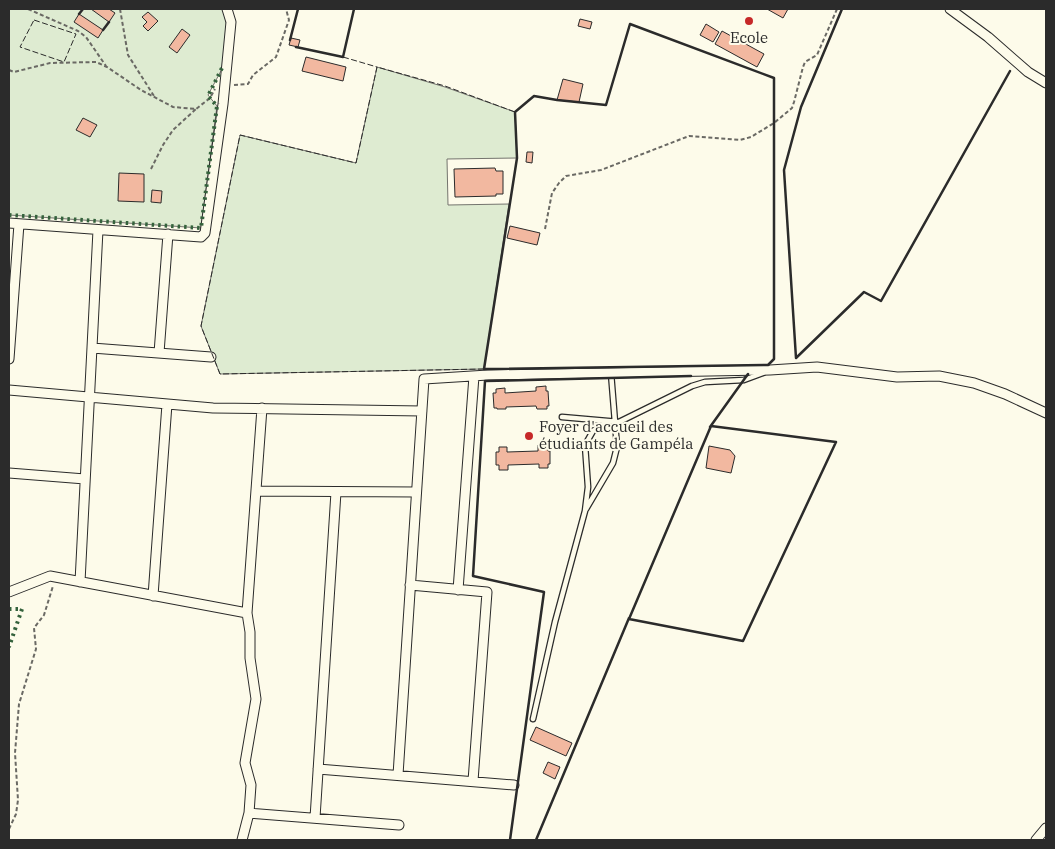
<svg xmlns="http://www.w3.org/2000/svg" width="1055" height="849" font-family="'IBM Plex Serif',serif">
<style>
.green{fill:#deebd1;stroke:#74746e}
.building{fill:#f2b8a0;stroke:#2b2b2b}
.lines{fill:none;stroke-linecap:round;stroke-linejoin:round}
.service-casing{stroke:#2b2b2b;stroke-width:7}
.minor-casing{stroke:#2b2b2b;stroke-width:11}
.path{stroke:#6a6964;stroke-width:2;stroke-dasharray:4 2.5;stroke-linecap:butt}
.service{stroke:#fdfbea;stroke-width:4.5}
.minor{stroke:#fdfbea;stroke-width:9}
.hedge{stroke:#34623c;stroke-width:4;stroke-dasharray:2.5 4;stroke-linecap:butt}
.fence{stroke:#2b2b2b;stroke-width:1;stroke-dasharray:6 2.5;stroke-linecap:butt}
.wall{stroke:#2b2b2b;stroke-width:2.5}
.poi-dot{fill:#c62828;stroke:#fdfbea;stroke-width:2}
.labels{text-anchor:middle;stroke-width:4;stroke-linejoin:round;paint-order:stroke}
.poi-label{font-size:15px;fill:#2b2b2b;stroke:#fdfbea}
</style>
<rect width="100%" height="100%" fill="#fdfbea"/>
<!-- green -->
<path class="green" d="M9,9h214l4,17 -5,43 -14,26 9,11 -16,122 -192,-13z
M377,67l68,20 70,25 2,46 -70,1 1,46 61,-1 -25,165 -264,5 -19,-48 39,-191 116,28z"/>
<!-- building -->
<path class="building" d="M91,9h18l6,4 -6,9z
M767,9h21l-5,9z
M148,12l10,9 -10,10 -5,-5 4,-4 -5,-5z
M79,14l24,16 -5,8 -24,-16z
M580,19l12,3 -2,7 -12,-3z
M706,24l13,8 -6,10 -13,-7z
M182,29l8,6 -13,18 -8,-6z
M722,31l42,23 -7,13 -42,-23z
M291,38l9,2 -2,7 -9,-2z
M306,57l40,10 -3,14 -41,-10z
M563,79l20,5 -4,18 -22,-2z
M83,118l14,7 -7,12 -14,-7z
M527,152h6l-1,11 -6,-1z
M495,168l1,3h7v23h-7v2l-41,1 -1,-28z
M119,173l25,1v28l-26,-1z
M152,190l10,1 -1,12 -10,-1z
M510,226l30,7 -3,12 -30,-7z
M546,386v5h2l1,15h-2v3h-10l-1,-3 -30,1v2h-9v-1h-3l-1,-15h3v-4l9,-1v5l31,-2v-4z
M538,445h9l1,6h2v13h-2v4h-9v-4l-31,1v5h-9v-5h-3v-13h3v-5h8v5l31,-1z
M709,446l21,4 5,6 -4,17 -25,-5z
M536,727l36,16 -6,13 -36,-16z
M548,762l12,5 -5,12 -12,-6z"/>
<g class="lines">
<!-- service casing -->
<g class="service-casing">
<path id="service" d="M562,417l57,5 73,-36 13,-4 39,-2 19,-7
M586,509l27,-46 4,-16 -6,-74
M533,719l22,-97 30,-111 3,-24 -3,-42 8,-14 14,-9"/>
</g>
<!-- minor casing -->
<g class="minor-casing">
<path id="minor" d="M950,9l38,28 40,35 18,11
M9,223l192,14 4,-4 18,-129 8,-82 -4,-13
M92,348l119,9
M159,353l9,-119
M9,359l10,-135
M9,390l204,18 209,3
M9,473l76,6
M256,491l160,1
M80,582l18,-352
M410,585l77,7 -14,189
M458,590l16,-214
M9,592l41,-16 197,37
M153,596l14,-192
M318,769l196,16
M398,775l26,-396 64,-4 282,-5 47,-3 80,10 42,-1 35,7 31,11 41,19
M249,813l150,12
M315,818l21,-326
M242,840l7,-27 2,-28 -6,-22 11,-64 -6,-41v-26l-3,-19 15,-205
M1036,840l10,-12"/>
</g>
<!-- path -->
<path class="path" d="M28,9l50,22 8,6 20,29
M120,9l8,46 26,41
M9,70l5,2 36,-9 46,-1 11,5 34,23 32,17 23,2 14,-11 5,-9
M234,85l14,-1 5,-9 23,-18 13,-37 -3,-11
M151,169l12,-24 10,-15 23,-21
M545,229l7,-36 7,-10 7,-7 35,-6 88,-34 51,4 11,-3 23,-14 18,-15 2,-6 9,-35 2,-5 12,-7 20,-46
M9,829l7,-15 2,-14 -3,-47 4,-49 17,-55 -2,-21 10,-13 9,-29"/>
<!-- service -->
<use href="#service" class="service"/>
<!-- minor -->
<use href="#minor" class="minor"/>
<!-- hedge -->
<path class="hedge" d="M9,215l192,13 16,-122 -9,-10 14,-28
M9,609h13l-13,38"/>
<!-- fence -->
<path class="fence" d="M34,20l42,14 -12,28 -44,-15z
M343,57l34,10
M484,369l-264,5 -19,-48 39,-191 116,28 21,-96 68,19 70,26"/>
<!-- wall -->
<path class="wall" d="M842,9l-41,98 -17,63 12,188 68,-66 17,9 129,-230
M79,14l4,-5
M630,24l144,54v281l-6,6 -284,4 33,-211 -2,-46 19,-16 23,4 49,5z
M103,30l6,-8
M290,40l8,-31
M296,47l47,10 11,-48
M711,426l125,16 -93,199 -114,-22z
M710,427l38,-53
M510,840l34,-248 -71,-16 12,-195 206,-5
M536,840l93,-222"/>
</g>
<!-- markers -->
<g class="poi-dot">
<circle cx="749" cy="21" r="5"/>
<circle cx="529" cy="436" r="5"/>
</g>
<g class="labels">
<!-- poi labels -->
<g class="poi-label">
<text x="749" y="43">Ecole</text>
<text x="539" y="432" text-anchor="start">Foyer d'accueil des<tspan x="539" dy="17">étudiants de Gampéla</tspan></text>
</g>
</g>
<!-- border -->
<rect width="1055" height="849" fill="none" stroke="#2b2b2b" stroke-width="20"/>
</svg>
